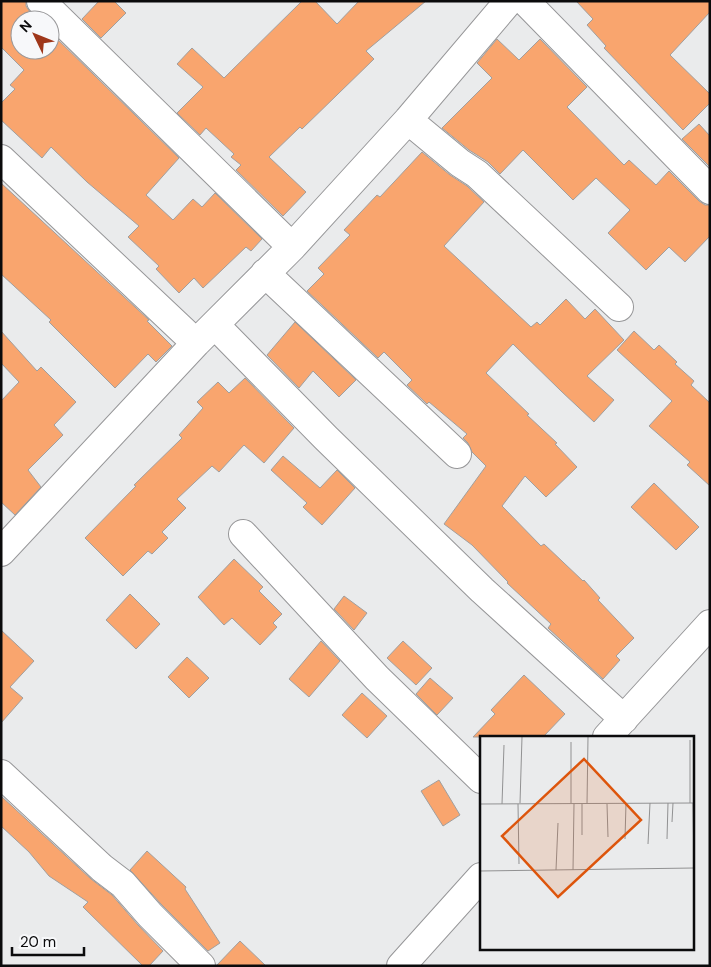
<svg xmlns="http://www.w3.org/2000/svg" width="711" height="967" font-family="'DM Sans',sans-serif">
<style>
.building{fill:#f9a56e;stroke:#a19f9e}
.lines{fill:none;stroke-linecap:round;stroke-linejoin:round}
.minor-casing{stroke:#969698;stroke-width:30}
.minor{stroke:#fff;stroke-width:28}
.inset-road{fill:none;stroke:#919192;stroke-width:1}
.view{fill:#dd550c;fill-opacity:0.15;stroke:#dd550c;stroke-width:2.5}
.inset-edge{fill:none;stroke:#0b0b0c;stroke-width:2.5}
</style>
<rect width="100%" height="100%" fill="#eaebec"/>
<!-- building -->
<path class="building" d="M1,1h25v5l4,6 8,8h-18v30h30v-18l129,126 -33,37 27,25 20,-21 9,8 13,-14 47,46 -11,12 -5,-4 -43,41 -9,-10 -15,15 -23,-24 3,-3 -31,-29 11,-11 -52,-44 -36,-35 -9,11 -41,-38v-17l14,-14 -5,-4 14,-15 -23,-23z
M99,1h15l12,12 -25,25 -19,-19z
M302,1h13l22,23 22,-23h67l-60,50 8,8 -72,70 -2,-2 -31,30 37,35 -23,24 -47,-46 5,-5 -10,-8 3,-3 -28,-26 -6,7 -23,-22 26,-26 -26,-23 15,-16 32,30z
M576,1h134v11l-40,43 40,39v9l-27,27 -79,-82 2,-2 -19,-21 6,-6z
M497,39l22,21 21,-21 47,48 -20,20 57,58 5,-5 27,25 13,-14 30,30 6,4h5v31l-25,26 -16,-15 -23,23 -38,-37 22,-23 -34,-32 -23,22 -50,-50 -23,24 -12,-12 -19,-12 -27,-22 50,-50 -15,-15z
M699,124l11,12v31l-28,-28z
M422,152l28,23 17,11 17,16 -40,44 87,81 6,-5 3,3 26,-26 19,20 10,-10 29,31 -37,36 27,24 -20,22 -33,-31 -48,-47 -27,29 43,41 -2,1 30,28 -2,1 22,23 -31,30 -21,-21 -23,30 39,40 3,-2 39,37 1,-1 16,18 -2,2 36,38 -18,18 4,4 -17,19 -55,-51 3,-4 -44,-41 1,-1 -36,-37 -28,-21 42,-58 -14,-14 -4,-9 -5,-5 4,-4 -38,-32 -2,2 -20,-19 5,-5 -28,-28 -6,6 -71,-67 17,-17 -6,-6 32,-33 -6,-5 33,-35 3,2z
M1,183l148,137 -2,1 25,25 -16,16 -8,-8 -33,34 -66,-66 2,-2 -50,-46z
M295,322l61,58 -17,17 -26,-26 -14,17 -32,-33z
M1,331l36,40 4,-4 35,35 -22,23 9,10 -35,35 13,17 -26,28 -14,-13v-101l18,-19 -18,-19z
M634,331l20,19 5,-5 18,17 -2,2 19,17 -3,4 19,18v83l-23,-21 3,-3 -41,-36 23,-25 -55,-51z
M245,378l49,50 -30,35 -20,-18 -25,27 -7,-6 -35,33 9,9 -24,24 6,6 -16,16 -4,-3 -25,25 -38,-38 51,-52 -2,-1 48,-47 -3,-3 24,-27 -6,-6 21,-20 11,11z
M283,456l37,32 17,-18 18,18 -33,37 -19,-18 4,-4 -36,-33z
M654,483l45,44 -23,23 -45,-43z
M234,559l29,28 -4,4 23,23 -9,9 4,4 -17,18 -28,-27 -8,7 -26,-28z
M130,594l30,30 -24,25 -30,-29z
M344,596l23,17 -13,17 -20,-21z
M1,630l33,31 -24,26 13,11 -22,25z
M321,641l19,20 -31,36 -20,-18z
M403,641l29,27 -16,17 -29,-27z
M187,657l22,21 -20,20 -21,-21z
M524,675l41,39 -22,23h-70l22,-23 -4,-4z
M430,678l23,20 -16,17 -21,-21z
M362,693l25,23 -20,22 -25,-23z
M439,780l21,35 -17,11 -22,-35z
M1,796l90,83 21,16 26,30 25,26 -14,15h-6l-60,-59 5,-5 -39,-26 -20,-24 -28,-26z
M147,851l39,36 -1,2 35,54 -12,8 -47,-47 -31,-34z
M240,941l26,25h-50z"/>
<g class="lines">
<!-- minor casing -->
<g class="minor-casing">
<path id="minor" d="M41,1l251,246
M525,1l185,189
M408,120l52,43 17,11 142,133
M1,159l195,184
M265,273l192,181
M215,325l111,113 156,152 142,129
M243,534l134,144 104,101
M1,552l195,-209 96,-96 116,-127 101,-119
M607,737l103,-113
M1,774l101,94 21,16 27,31 51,51
M401,966l80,-89"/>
</g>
<!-- minor -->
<use href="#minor" class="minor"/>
</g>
<!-- overview -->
<g transform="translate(480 736)">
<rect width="214" height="214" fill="#eaebec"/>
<path class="inset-road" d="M40,67l2,-66M91,67v-61M210,67v-63M0,68l214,-1M22,68l2,-59M38,68l1,60M107,68l1,-67M127,68l1,33M192,86l1,-19M102,99v-31M145,103l1,-36M187,103l1,-36M168,108l2,-41M76,134l2,-47M93,134l1,-66M0,135l214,-3 -1,-65"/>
<path class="view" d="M104,23l57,61 -83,77 -56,-61z"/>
<rect width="214" height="214" class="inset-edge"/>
</g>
<!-- border -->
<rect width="711" height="967" fill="none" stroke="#0b0b0c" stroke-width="5"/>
<!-- north arrow -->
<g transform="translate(35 35) rotate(313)"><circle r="24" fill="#f7f8fa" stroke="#99999b"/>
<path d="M0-4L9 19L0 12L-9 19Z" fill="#9f371a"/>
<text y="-8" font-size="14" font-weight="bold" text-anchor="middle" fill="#0b0b0c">N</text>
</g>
<!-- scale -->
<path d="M12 947v8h72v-8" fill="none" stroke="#0b0b0c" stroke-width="2.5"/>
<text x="20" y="947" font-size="15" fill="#0b0b0c" stroke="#f7f8fa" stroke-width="4" paint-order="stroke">20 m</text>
</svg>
